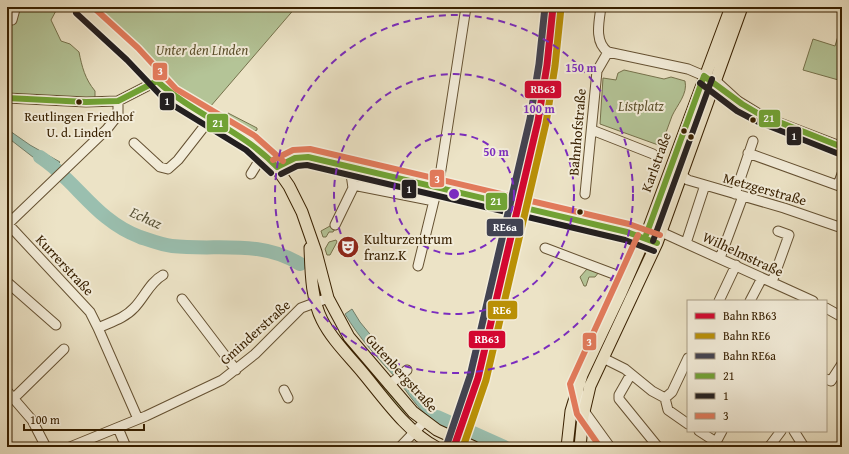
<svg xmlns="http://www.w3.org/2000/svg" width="849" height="454" font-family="'Gentium Book Plus',serif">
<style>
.green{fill:#b4c497;stroke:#76724c}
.water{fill:#9abfaf;stroke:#737f69}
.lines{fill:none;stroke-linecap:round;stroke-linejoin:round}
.river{stroke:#9abfaf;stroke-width:14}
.minor-casing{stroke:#655132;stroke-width:11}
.major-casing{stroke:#382000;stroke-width:13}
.minor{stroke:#f3edda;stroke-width:9}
.major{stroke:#ece3c6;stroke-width:11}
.rail{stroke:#382000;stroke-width:2.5;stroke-dasharray:7 7;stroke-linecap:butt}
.bus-1-casing{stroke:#f3edda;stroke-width:9}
.bus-2-casing{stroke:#f3edda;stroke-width:9}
.bus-3-casing{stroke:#f3edda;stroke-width:9}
.bus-1{stroke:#71a234;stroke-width:6}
.bus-2{stroke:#231f20;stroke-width:6}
.bus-3{stroke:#e17a5b;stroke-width:6}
.rail-1-casing{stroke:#f3edda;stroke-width:10}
.rail-2-casing{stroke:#f3edda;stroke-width:10}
.rail-3-casing{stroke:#f3edda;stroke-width:10}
.rail-1{stroke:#d30730;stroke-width:7}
.rail-2{stroke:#b99006;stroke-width:7}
.rail-3{stroke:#424351;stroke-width:7}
.ring{fill:none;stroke:#7b2cbf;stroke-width:2;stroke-dasharray:7 5}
.bus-dot{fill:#382000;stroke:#f3edda;stroke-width:1.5}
.labels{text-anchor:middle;stroke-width:4;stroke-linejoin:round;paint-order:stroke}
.bus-label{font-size:13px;fill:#382000;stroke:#f3edda}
.park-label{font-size:14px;font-style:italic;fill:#5d512d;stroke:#f3edda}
.street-label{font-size:14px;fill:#382000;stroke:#f3edda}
.poi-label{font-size:14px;fill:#382000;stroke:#f3edda;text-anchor:start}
.water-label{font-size:15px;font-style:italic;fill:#555035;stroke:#f3edda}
.centre{fill:#7b2cbf;stroke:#f3edda;stroke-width:2}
.ring-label{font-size:12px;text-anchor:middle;font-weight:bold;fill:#7b2cbf;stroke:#f3edda;stroke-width:4;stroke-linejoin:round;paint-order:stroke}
.line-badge{stroke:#f3edda;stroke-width:1.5}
.badge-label{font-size:11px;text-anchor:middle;font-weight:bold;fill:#fff}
</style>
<rect width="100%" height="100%" fill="#ece3c6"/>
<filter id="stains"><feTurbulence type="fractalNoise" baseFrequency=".005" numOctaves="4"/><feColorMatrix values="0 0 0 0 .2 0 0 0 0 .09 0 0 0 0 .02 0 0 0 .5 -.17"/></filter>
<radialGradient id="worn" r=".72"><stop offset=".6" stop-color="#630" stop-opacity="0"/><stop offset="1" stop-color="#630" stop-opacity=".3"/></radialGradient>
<!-- green -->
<path class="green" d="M7,7h51l-7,13 10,21 9,3 9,8c3,15 6,27 16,39v6l-18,5 -70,-4z
M95,7h201l-86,100 -29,-18z
M842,23v58l-39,-11 10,-31 22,7z
M624,70l40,9 7,-2 14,4c3,13 -8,24 -13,35 -4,10 -7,20 -11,30l-61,-22 3,-46 13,2 2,-7z
M228,113l29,15v2l-2,1 -28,-14z
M330,226l5,3 -2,3h-4l-3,5h-3l-2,-6z
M336,240l1,2 -7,13h-3l-2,-6 4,-7z
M587,269l12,3 -4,5h-6l-3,9h-2l-4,-9z
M358,360l48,52 -3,4z"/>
<!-- water -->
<path class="water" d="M7,129l23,16 30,17 -9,9 -44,-34z
M352,309l8,13 41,50 -6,5c-18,-20 -36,-39 -50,-63z
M403,375l29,36 22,10 -3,8c-25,-6 -39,-31 -54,-50z
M471,428l18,6v4l22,9h-19l-24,-10z"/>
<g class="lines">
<!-- river -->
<path class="river" d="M40,157c37,24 55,63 100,80 9,3 22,8 32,9 44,5 88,-7 128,18
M437,417l67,30"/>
<!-- minor casing -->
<g class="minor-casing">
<path id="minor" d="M9,7l6,2 -3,11
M601,7c-2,15 -7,35 7,45l80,17 28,12 22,20 26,16 78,30
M7,98l79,4 32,-1 39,-20
M592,130l61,24
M134,143l26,24 8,2 10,-9 32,-41
M748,153l94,34
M277,167l18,-9 13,-1 102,23 217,52 30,11
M251,174l13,-21
M681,175l7,5 96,28 58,20
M353,185l81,16
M838,185l4,-11
M585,194l12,-123 11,-19
M735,194l18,-53
M8,224l82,88 8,16 40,91
M7,225l100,-96 11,-14v-14
M335,225l18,-37 -3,-21
M661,232l152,69
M686,243l19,-58
M545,248l82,31
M720,258l23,-62
M418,266l22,-90 26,-169
M7,282l49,43
M772,282l17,-47 -11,-4
M182,299l54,71
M719,301l17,-36
M750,301l12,-23
M826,308l16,9
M98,328c13,-6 27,-10 36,-20 10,-10 16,-26 29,-33
M603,358l22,11 27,22 13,7 7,-6 16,-34
M631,374l-12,21v4l39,48
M826,379l5,2 11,-17
M389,385l18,-15
M578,388l6,23 26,36
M284,390l4,8
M7,391l25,29 14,27
M14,398l50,-49
M665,398l3,12 20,14
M118,428l8,19
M699,431l17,11
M794,431l10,16
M714,446l8,-15
M70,447l76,-31 76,-36 33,-26 46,-46 27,-10
M400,447l24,-25
M769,447l12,-16"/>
</g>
<!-- major casing -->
<g class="major-casing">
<path id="major" d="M81,7l52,47 38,41 29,19 39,21 32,25 18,26 13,26 14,40 12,46 21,39 64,75 24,18 37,17
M310,248c1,24 1,50 12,72 10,20 27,36 41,53 20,24 45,60 73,74
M567,447l4,-36 11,-36 38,-80 25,-57 86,-231
M580,447l3,-31 7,-30 67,-143 85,-236"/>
</g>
<!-- minor -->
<use href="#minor" class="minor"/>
<!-- major -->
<use href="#major" class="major"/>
<!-- rail -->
<path class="rail" d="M517,236l6,-21
M448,447l14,-36 19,-71"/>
<!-- bus-1 casing -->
<g class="bus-1-casing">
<path id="bus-1" d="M704,76l38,28 17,10 83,33
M157,81c37,34 85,49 120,86
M7,98l79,4 32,-1 39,-20
M277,167l18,-9 13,-1 319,75 30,11
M645,238l59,-162"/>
</g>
<!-- bus-2 casing -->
<g class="bus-2-casing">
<path id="bus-2" d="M76,13l51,47 39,41 80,49 25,23
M700,83l37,28 19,10 83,33
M281,174l16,-8 10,-1 318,75 29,11
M653,241l59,-162"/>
</g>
<!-- bus-3 casing -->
<g class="bus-3-casing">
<path id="bus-3" d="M93,7l45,41 38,41 79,47 28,25
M273,160l20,-10 17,-1 319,75 31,11
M600,447l-23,-33 -7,-30 68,-149"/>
</g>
<!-- bus-1 -->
<use href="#bus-1" class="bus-1"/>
<!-- bus-2 -->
<use href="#bus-2" class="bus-2"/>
<!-- bus-3 -->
<use href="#bus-3" class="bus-3"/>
<!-- rail-1 casing -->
<g class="rail-1-casing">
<path id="rail-1" d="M454,447l24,-69 60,-257 9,-56 6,-58"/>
</g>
<!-- rail-2 casing -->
<g class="rail-2-casing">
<path id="rail-2" d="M463,447l23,-67 60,-257 9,-57 6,-58"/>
</g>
<!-- rail-3 casing -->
<g class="rail-3-casing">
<path id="rail-3" d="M447,444l23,-68 60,-257 9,-55 6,-57"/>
</g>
<!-- rail-1 -->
<use href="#rail-1" class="rail-1"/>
<!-- rail-2 -->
<use href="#rail-2" class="rail-2"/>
<!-- rail-3 -->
<use href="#rail-3" class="rail-3"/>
</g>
<!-- distance rings -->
<g class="ring">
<circle cx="454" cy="194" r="60"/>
<circle cx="454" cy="194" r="120"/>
<circle cx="454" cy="194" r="179"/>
</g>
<!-- icons -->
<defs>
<g id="theatre-disc" transform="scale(1.15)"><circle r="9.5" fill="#8f2418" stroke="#f3edda"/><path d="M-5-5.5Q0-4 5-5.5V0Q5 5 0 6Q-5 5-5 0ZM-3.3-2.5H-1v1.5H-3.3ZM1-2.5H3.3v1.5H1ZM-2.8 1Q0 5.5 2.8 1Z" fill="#fff"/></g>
</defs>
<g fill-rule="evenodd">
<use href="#theatre-disc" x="348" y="247"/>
</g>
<!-- markers -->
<g class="bus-dot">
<circle cx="79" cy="102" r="3.5"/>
<circle cx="753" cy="120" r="3.5"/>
<circle cx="684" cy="131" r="3.5"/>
<circle cx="691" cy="137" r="3.5"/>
<circle cx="580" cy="212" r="3.5"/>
</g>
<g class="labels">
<!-- bus labels -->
<g class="bus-label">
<text x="79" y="121">Reutlingen Friedhof<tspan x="79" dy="16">U. d. Linden</tspan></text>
</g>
<!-- park labels -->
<g class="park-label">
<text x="202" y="55">Unter den Linden</text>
<text x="641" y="111">Listplatz</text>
</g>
<!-- street labels -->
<g class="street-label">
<text transform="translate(577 132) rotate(-85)" y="5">Bahnhofstraße</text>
<text transform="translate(656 162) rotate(-70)" y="5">Karlstraße</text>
<text transform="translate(765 189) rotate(16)" y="5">Metzgerstraße</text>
<text transform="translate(743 254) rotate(25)" y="5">Wilhelmstraße</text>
<text transform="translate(65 265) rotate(47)" y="5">Kurrerstraße</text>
<text transform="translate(255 332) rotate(-42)" y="5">Gminderstraße</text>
<text transform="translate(402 373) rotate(48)" y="5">Gutenbergstraße</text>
</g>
<!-- poi labels -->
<g class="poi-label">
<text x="364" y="244">Kulturzentrum<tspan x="364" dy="16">franz.K</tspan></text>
</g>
<!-- water labels -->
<g class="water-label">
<text transform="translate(146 218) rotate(24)" y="5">Echaz</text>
</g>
</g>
<circle cx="454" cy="194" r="6" class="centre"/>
<g class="ring-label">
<text x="581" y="72">150 m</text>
<text x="539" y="113">100 m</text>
<text x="496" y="156">50 m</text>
</g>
<g class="line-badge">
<rect x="152" y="62" width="16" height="19" rx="4" fill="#e17a5b"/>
<rect x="524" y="80" width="38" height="19" rx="4" fill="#d30730"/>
<rect x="159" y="92" width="16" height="19" rx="4" fill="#231f20"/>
<rect x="758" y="109" width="23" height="19" rx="4" fill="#71a234"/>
<rect x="206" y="113" width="23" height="20" rx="4" fill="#71a234"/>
<rect x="786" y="126" width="16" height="20" rx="4" fill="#231f20"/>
<rect x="429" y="169" width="16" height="19" rx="4" fill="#e17a5b"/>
<rect x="401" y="179" width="16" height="20" rx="4" fill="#231f20"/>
<rect x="485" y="192" width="23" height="19" rx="4" fill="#71a234"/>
<rect x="486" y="218" width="38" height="19" rx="4" fill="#424351"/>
<rect x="487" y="300" width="31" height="20" rx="4" fill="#b99006"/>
<rect x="468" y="330" width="38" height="19" rx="4" fill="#d30730"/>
<rect x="582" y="332" width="15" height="19" rx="4" fill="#e17a5b"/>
</g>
<g class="badge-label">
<text x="160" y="75">3</text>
<text x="543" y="93">RB63</text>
<text x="167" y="105">1</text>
<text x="769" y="122">21</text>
<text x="218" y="127">21</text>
<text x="794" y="140">1</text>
<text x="437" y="183">3</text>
<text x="409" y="193">1</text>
<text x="496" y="205">21</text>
<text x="505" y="231">RE6a</text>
<text x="502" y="314">RE6</text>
<text x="487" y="343">RB63</text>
<text x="589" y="346">3</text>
</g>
<!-- margin -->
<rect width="849" height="454" fill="none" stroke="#ece3c6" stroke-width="24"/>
<rect x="8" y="8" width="833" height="438" fill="none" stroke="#382000" stroke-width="2"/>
<rect x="12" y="12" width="825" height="430" fill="none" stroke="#382000"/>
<!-- legend -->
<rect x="687" y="300" width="140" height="132" fill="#f3edda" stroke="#a89b83"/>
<rect x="695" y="313" width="20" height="6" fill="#d30730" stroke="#a89b83"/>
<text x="723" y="320" font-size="12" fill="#382000">Bahn RB63</text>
<rect x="695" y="333" width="20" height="6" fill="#b99006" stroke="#a89b83"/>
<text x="723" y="340" font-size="12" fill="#382000">Bahn RE6</text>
<rect x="695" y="353" width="20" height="6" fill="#424351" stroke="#a89b83"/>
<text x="723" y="360" font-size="12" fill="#382000">Bahn RE6a</text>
<rect x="695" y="373" width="20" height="6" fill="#71a234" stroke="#a89b83"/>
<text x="723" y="380" font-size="12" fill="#382000">21</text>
<rect x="695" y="393" width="20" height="6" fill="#231f20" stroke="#a89b83"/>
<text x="723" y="400" font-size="12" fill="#382000">1</text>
<rect x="695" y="413" width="20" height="6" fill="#e17a5b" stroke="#a89b83"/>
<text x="723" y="420" font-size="12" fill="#382000">3</text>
<!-- scale -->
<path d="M24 424v6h120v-6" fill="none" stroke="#382000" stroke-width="2"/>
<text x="30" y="424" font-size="12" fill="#382000" stroke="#f3edda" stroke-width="3" paint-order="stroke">100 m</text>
<rect width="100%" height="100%" filter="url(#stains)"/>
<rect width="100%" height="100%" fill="url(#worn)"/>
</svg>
